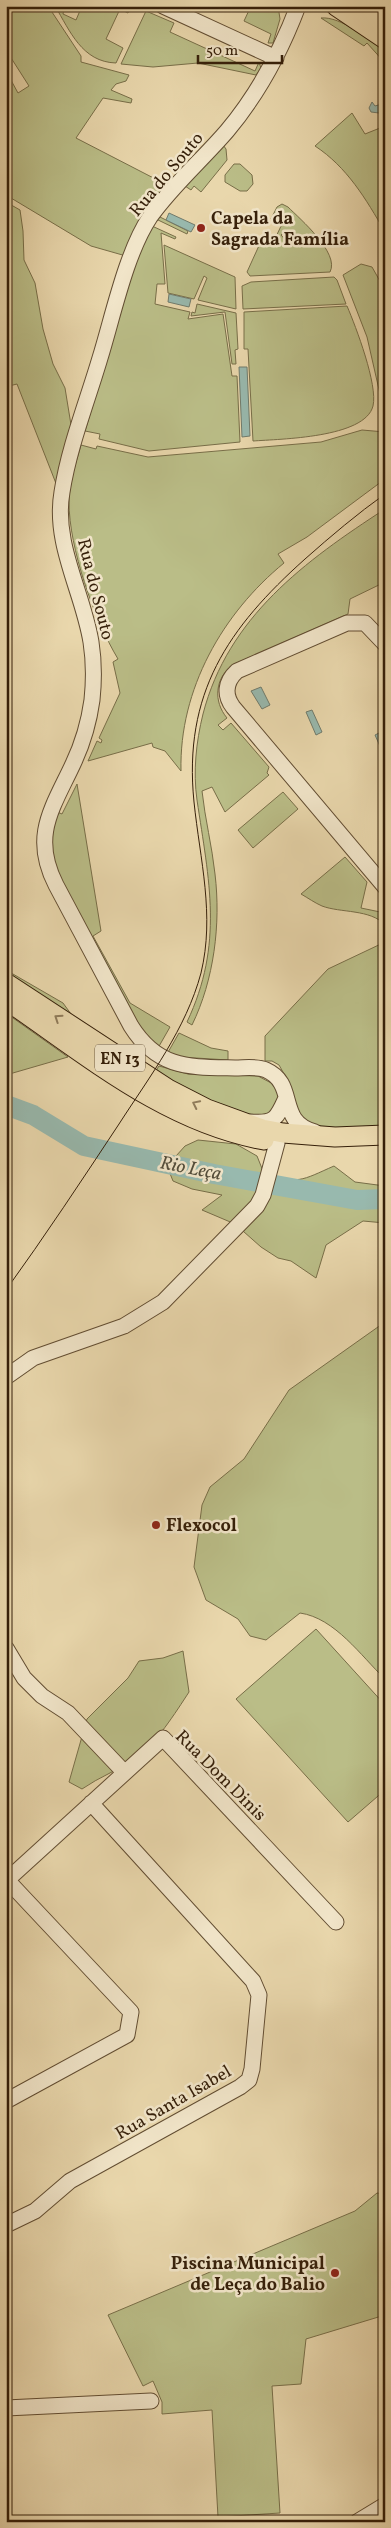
<svg xmlns="http://www.w3.org/2000/svg" width="391" height="2528" font-family="Vollkorn,serif">
<style>
.green{fill:#babd87;stroke:#786e48;fill-rule:evenodd}
.water{fill:#98b9ae;stroke:#707b6c}
.lines{fill:none;stroke-linecap:round;stroke-linejoin:round}
.river{stroke:#98b9ae;stroke-width:20}
.minor-casing{stroke:#624d32;stroke-width:17}
.major-casing{stroke:#351f09;stroke-width:21}
.minor{stroke:#f1e5c9;stroke-width:15}
.major{stroke:#e9d7ac;stroke-width:19}
.tram{stroke:#351f09;stroke-width:1}
.oneway{stroke:#8f7b5a}
.poi-dot{fill:#8f2418;stroke:#f1e5c9;stroke-width:2}
.labels{text-anchor:middle;stroke-width:5;stroke-linejoin:round;paint-order:stroke}
.shield{fill:#f1e5c9;stroke:#6d5a43;stroke-width:1}
.shield-label{font-size:16px;font-weight:bold;fill:#351f09}
.street-label{font-size:18px;fill:#351f09;stroke:#f1e5c9}
.poi-label{font-size:18px;font-weight:bold;fill:#351f09;stroke:#f1e5c9;text-anchor:start}
.water-label{font-size:19px;font-style:italic;fill:#534d3b;stroke:#f1e5c9}
</style>
<rect width="100%" height="100%" fill="#e9d7ac"/>
<filter id="stains"><feTurbulence type="fractalNoise" baseFrequency=".004" numOctaves="4"/><feColorMatrix values="0 0 0 0 .2 0 0 0 0 .09 0 0 0 0 .02 0 0 0 .5 -.17"/></filter>
<radialGradient id="worn" r=".72"><stop offset=".6" stop-color="#630" stop-opacity="0"/><stop offset="1" stop-color="#630" stop-opacity=".3"/></radialGradient>
<!-- green -->
<path class="green" d="M6,6h42l33,50v6l48,13 -3,6 -10,3 -5,6 21,9 -1,4 -28,-5 -27,40 93,48 -43,70 -35,-10 -85,-51v-124l12,22 11,-7 -23,-36z
M55,6l9,3 -1,5 13,6 6,-14h49l-3,7 -8,-4 -14,30 17,9 -7,15c-34,-1 -46,-32 -61,-57z
M251,6h27l2,13 -7,24h-5l3,-9 -27,-13z
M146,11l28,12 -4,9 85,39 4,-9 2,6 -5,7 -58,-12 -45,4 -32,-3z
M321,18c20,-2 48,22 64,33v12l-18,-20 -3,3z
M352,113l13,21 20,-8v106c-19,-33 -38,-65 -70,-86z
M223,145l3,4 1,11 -26,32 -7,-6 -3,4 -6,-4z
M234,164h6l12,11 1,9 -6,7h-7l-15,-9v-7z
M6,202l14,8 3,21 1,29 11,23 8,46 10,35 12,24 7,43 -15,55 -40,-102 -8,2 -3,-7z
M282,204l6,3c12,12 52,46 42,65l-80,4 -3,-4 15,-33 11,4 9,-19 -11,-5 6,-12zM287,230l9,12 -5,4 -10,-11z
M158,216l30,15 -1,3 -31,-15z
M152,226l24,11 -1,2 -14,-6 4,51h-8l-2,20 35,8 -2,7 35,-5 9,62h5l3,66 -91,9 -50,-12 1,-5 -15,-3 51,-170z
M164,245l71,32 1,32 -38,-9 9,-22 -3,-2 -10,23 -26,-6z
M361,264l11,3 13,23v126l-18,-79 -24,-62z
M334,277l3,3 9,24 -103,5 -1,-23 9,-4z
M197,304l39,9 2,36 -3,1 1,14h-4l-7,-52 -34,4 1,-4 3,1z
M347,306c9,21 31,79 26,100 -8,32 -93,33 -120,35l-5,-92h-4v-37z
M362,430l23,2v47l-78,58 -29,17 6,9c-61,50 -105,126 -103,208l-16,-20 -12,-4 -1,-4 -64,18 9,-20 4,2 1,-3 -3,-2 21,-45 -7,-31 5,-3c-24,-40 -49,-111 -49,-157 0,-20 7,-39 12,-57l15,4 1,-3 51,11 173,-15z
M385,509v73l-35,17 -2,15 -116,51c-17,14 -19,36 -5,53l-9,7 5,5 8,-7 38,44 -2,6 2,2 -44,37 -13,-25 -10,4c3,28 10,55 13,83 6,50 -1,106 -23,151l-5,-3c37,-78 22,-141 10,-222 -4,-28 -1,-58 6,-86 25,-97 102,-153 182,-205z
M77,784l24,147 -8,5 37,67 40,24 -12,21 -16,-16 -85,-156 -8,-44 6,-21 7,3z
M283,792l15,17 -45,39 -15,-18z
M345,857l22,25 -6,26 24,5v12c-14,-16 -45,-12 -63,-19 -7,-3 -14,-8 -21,-12z
M385,942v187l-67,-1 -17,-8 -14,-41 -8,-14 -7,-4h-7v-25l63,-67z
M6,970l57,33 8,11 -3,2 -62,-41z
M6,1013l62,44 -62,18z
M179,1033l32,15 17,3v9l-48,-3 -13,-3z
M159,1066l29,8 70,2 15,8 5,9v10l-8,10 -11,5 -39,-11 -65,-35z
M198,1140l38,4 21,12 6,15c34,15 39,9 71,-5l21,16 30,4v37l-22,-2 -37,24 -10,33 -25,-17 -13,-3 -17,-11 -26,-23 -33,-14 20,-15 -30,-6 -19,-8 -6,-15 18,-20z
M385,1322v357c-24,-23 -50,-61 -85,-66l-34,27 -16,-4 -12,-17 -32,-19 -12,-33 8,-62 8,-18 34,-28 45,-69z
M316,1629l69,76v85l-37,32 -112,-123z
M183,1651l6,41c-13,20 -34,53 -53,66 -17,12 -37,19 -54,31l-13,-7 18,-63 41,-41 11,-17 24,-3z
M377,2193l8,1v121l-79,24 -5,45 -29,2 8,127 -62,4 -6,-107 -50,4v-12l-9,-21 -10,5 -35,-71 247,-104z"/>
<!-- water -->
<path class="water" d="M372,102l3,4 10,-3v7l-6,3 -8,-1 -2,-4z
M169,213l26,12 -4,7 -25,-12z
M169,294l22,5 -2,8 -21,-5z
M239,367h8l3,69 -8,1z
M261,687l9,18 -8,4 -11,-18z
M312,710l10,22 -6,3 -10,-23z
M381,732l4,8v12l-2,1 -8,-18z"/>
<g class="lines">
<!-- river -->
<path class="river" d="M6,1105l27,10 51,31 130,28 143,26 28,-1"/>
<!-- minor casing -->
<g class="minor-casing">
<path id="minor" d="M163,6l113,52
M298,6c-17,45 -40,88 -71,125 -25,29 -55,55 -77,86 -24,36 -37,99 -50,141 -13,44 -31,89 -38,134 -9,52 21,100 29,150 3,19 3,39 1,58 -3,22 -9,43 -19,64 -21,45 -42,72 -17,121l75,141c27,43 58,41 104,42 10,0 22,-2 31,2 32,14 10,52 49,62
M385,644l-20,-21h-18l-110,48c-12,11 -13,24 -4,36l152,180
M251,1122c24,2 26,-4 35,-24
M6,1377l27,-19 91,-32 39,-24 94,-96 6,-11 14,-52
M6,1648l18,30 18,18 26,17 56,59
M6,1881l157,-143 173,184
M6,2101l121,-66 4,-23 -124,-132
M6,2225l29,-14 35,-30 170,-94 9,-7 3,-11 7,-74 -6,-14 -162,-178
M6,2408l145,-7
M357,2522l28,-17"/>
</g>
<!-- major casing -->
<g class="major-casing">
<path id="major" d="M336,6l49,33
M366,6l19,14
M6,983l162,106 39,20 55,20 21,4 52,4 50,-2
M6,1000c81,55 159,122 258,140"/>
</g>
<!-- minor -->
<use href="#minor" class="minor"/>
<!-- major -->
<use href="#major" class="major"/>
<!-- tram -->
<path class="tram" d="M6,1290c39,-54 76,-110 113,-166 31,-48 67,-95 82,-151 14,-58 -1,-113 -7,-171 -11,-109 34,-174 111,-243 26,-23 52,-45 80,-65"/>
</g>
<!-- one-way arrows -->
<defs><path id="oneway-chevron" d="M-2-3.5L2.5 0L-2 3.5" fill="none" stroke-width="1.6" stroke-linecap="round" stroke-linejoin="round" transform="scale(1.25)"/></defs>
<g class="oneway">
<use href="#oneway-chevron" transform="translate(58 1018) rotate(-146)"/>
<use href="#oneway-chevron" transform="translate(196 1104) rotate(-154)"/>
</g>
<!-- markers -->
<g class="poi-dot">
<circle cx="201" cy="228" r="5"/>
<circle cx="156" cy="1525" r="5"/>
<circle cx="335" cy="2273" r="5"/>
</g>
<g class="labels">
<!-- shield labels -->
<rect class="shield" x="95" y="1044.5" width="50" height="27" rx="4"/>
<g class="shield-label">
<text x="120" y="1064">EN 13</text>
</g>
<!-- street labels -->
<g class="street-label">
<text transform="translate(166 174) rotate(-50)" y="6">Rua do Souto</text>
<text transform="translate(96 589) rotate(76)" y="6">Rua do Souto</text>
<text transform="translate(221 1775) rotate(45)" y="6">Rua Dom Dinis</text>
<text transform="translate(173 2102) rotate(-30)" y="6">Rua Santa Isabel</text>
</g>
<!-- poi labels -->
<g class="poi-label">
<text x="211" y="224">Capela da<tspan x="211" dy="21">Sagrada Família</tspan></text>
<text x="166" y="1531">Flexocol</text>
<text x="325" y="2269" text-anchor="end">Piscina Municipal<tspan x="325" dy="21">de Leça do Balio</tspan></text>
</g>
<!-- water labels -->
<g class="water-label">
<text transform="translate(191 1167) rotate(11)" y="7">Rio Leça</text>
</g>
</g>
<!-- margin -->
<rect width="391" height="2528" fill="none" stroke="#e9d7ac" stroke-width="25"/>
<rect x="8" y="8" width="376" height="2513" fill="none" stroke="#351f09" stroke-width="2.5"/>
<rect x="12" y="12" width="366" height="2503" fill="none" stroke="#351f09"/>
<!-- scale -->
<path d="M198 55v8h84v-8" fill="none" stroke="#351f09" stroke-width="2.5"/>
<text x="206" y="55" font-size="15" fill="#351f09" stroke="#f1e5c9" stroke-width="4" paint-order="stroke">50 m</text>
<rect width="100%" height="100%" filter="url(#stains)"/>
<rect width="100%" height="100%" fill="url(#worn)"/>
</svg>
